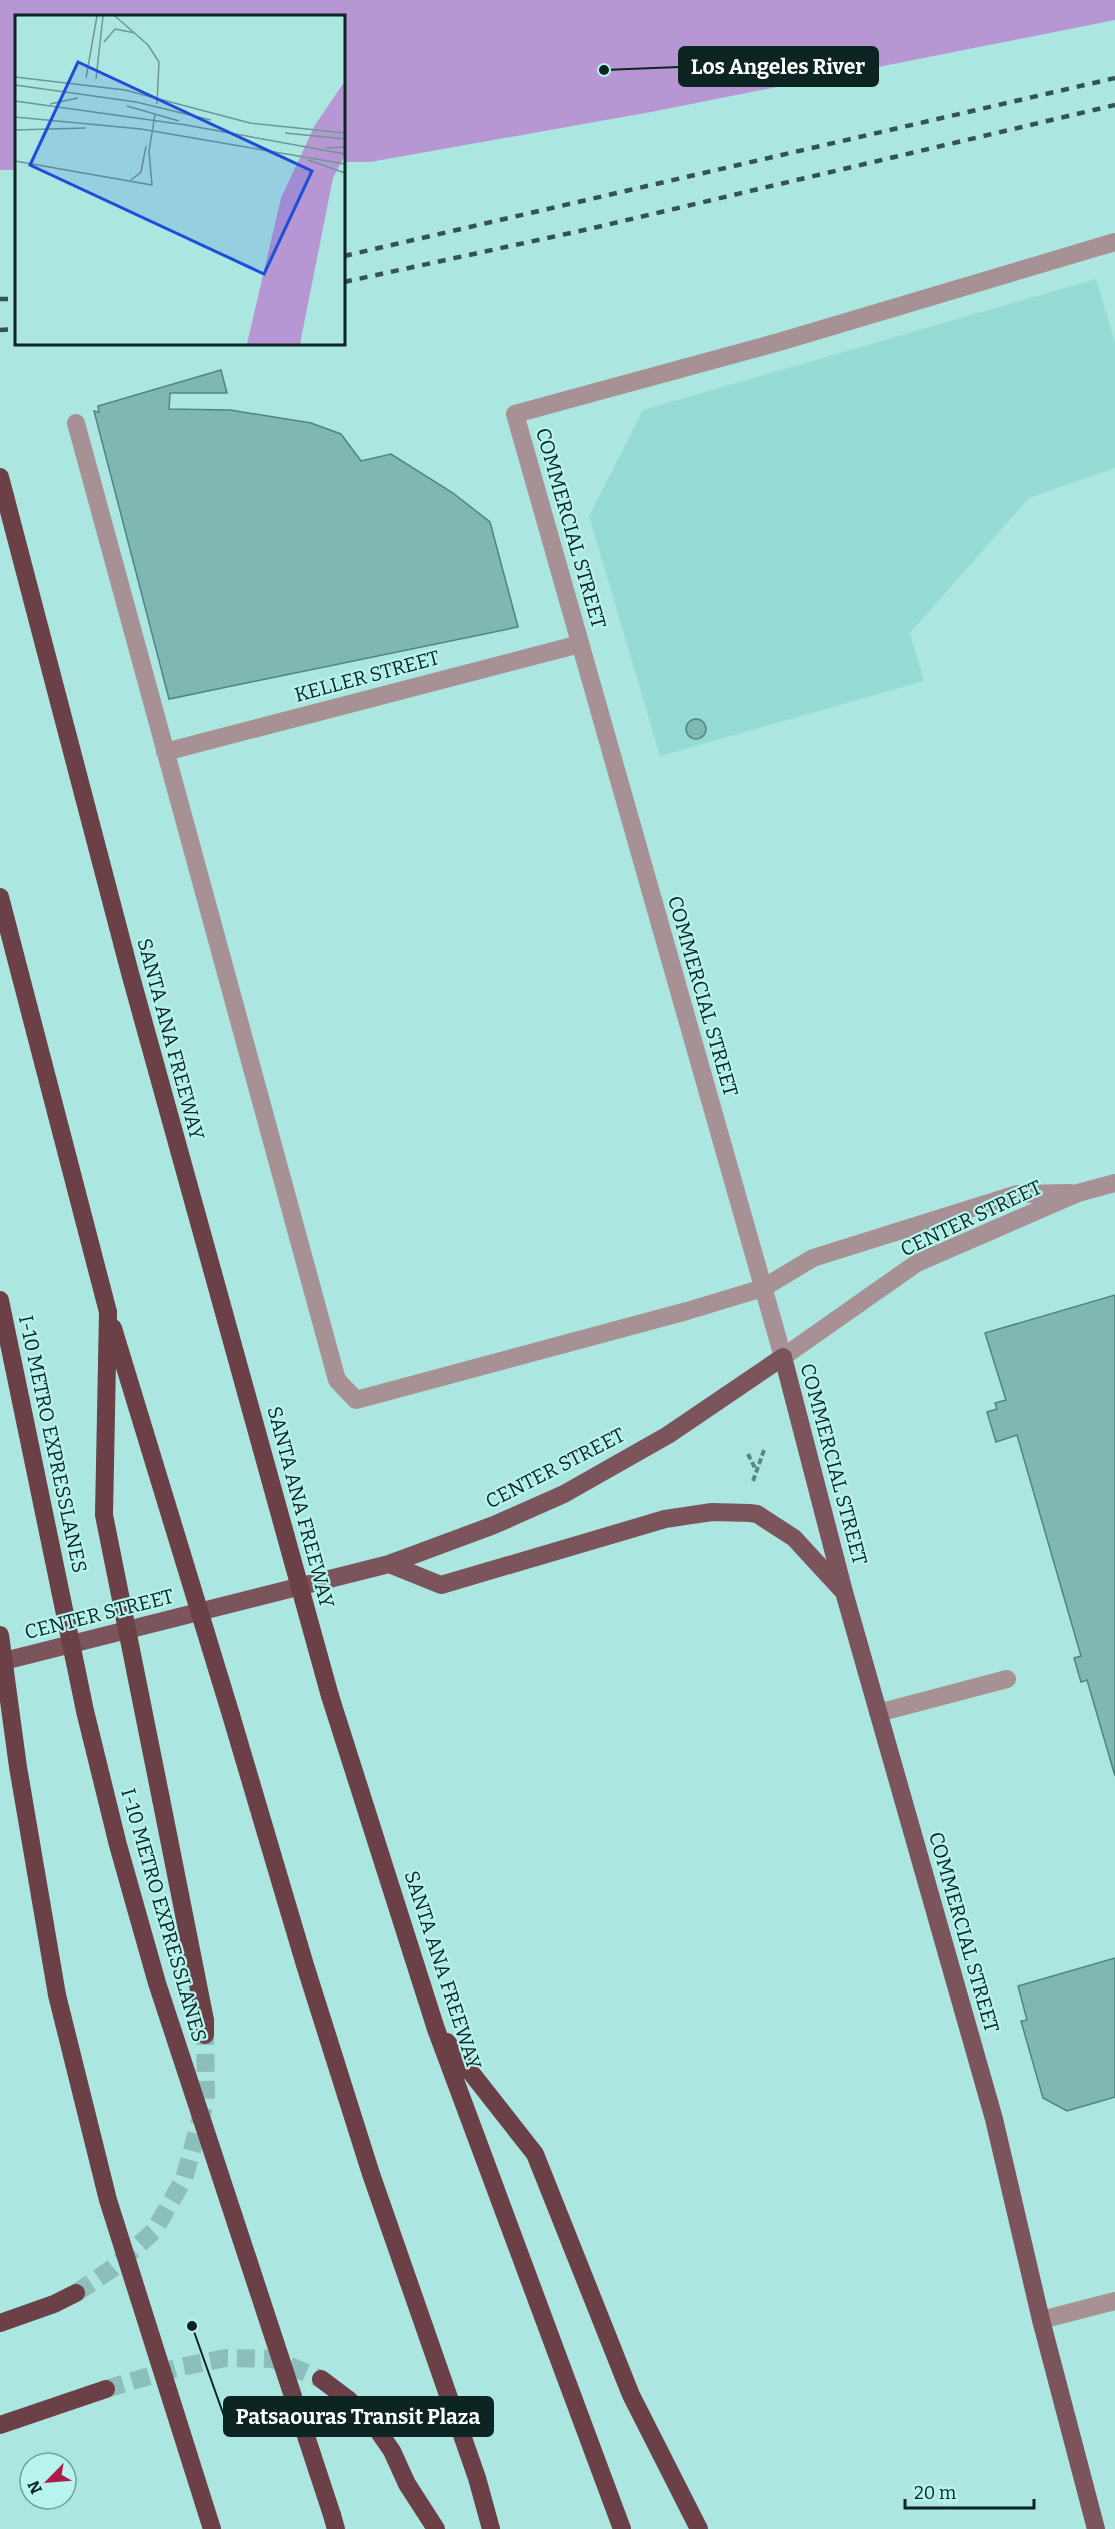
<svg xmlns="http://www.w3.org/2000/svg" width="1115" height="2529" font-family="Bitter,serif">
<style>
.built{fill:#96dcd5}
.water{fill:#b797d3}
.building{fill:#7fb8b3;stroke:#4e8682;stroke-width:1.5}
.lines{fill:none;stroke-linecap:round;stroke-linejoin:round}
.highway-tunnel{stroke:#8cbfbb;stroke-width:18;stroke-dasharray:18 9;stroke-linecap:butt}
.path{stroke:#5d8783;stroke-width:4;stroke-dasharray:6 3;stroke-linecap:butt}
.minor{stroke:#a79194;stroke-width:18}
.major{stroke:#7b555b;stroke-width:18}
.highway{stroke:#6b4047;stroke-width:18}
.rail{stroke:#335451;stroke-width:4.5;stroke-dasharray:8 8;stroke-linecap:butt}
.highway-bridge{stroke:#6b4047;stroke-width:18}
.labels{text-anchor:middle;stroke-width:4.5;stroke-linejoin:round;paint-order:stroke}
.street-label{font-size:20px;fill:#0c2422;stroke:#b8f4ee}
.inset-road{fill:none;stroke:#6c9895;stroke-width:1.5}
.view{fill:#1d4ed8;fill-opacity:0.15;stroke:#1d4ed8;stroke-width:3}
.inset-edge{fill:none;stroke:#0c2422;stroke-width:3}
.leader{fill:none;stroke:#0c2422;stroke-width:2}
.callout-dot{fill:#0c2422;stroke:#b8f4ee;stroke-width:2}
.callout{fill:#0c2422;stroke:#0c2422;stroke-width:2}
.callout-label{font-size:21px;text-anchor:middle;font-weight:bold;fill:#fff}
</style>
<rect width="100%" height="100%" fill="#ace6e1"/>
<!-- built -->
<path class="built" d="M1096,279l19,64v125l-86,30 -119,135 14,48 -264,75 -71,-240 54,-106z"/>
<!-- water -->
<path class="water" d="M0,0h1115v20l-464,92 -281,50h-26v-146h-328v154h-16z"/>
<!-- building -->
<path class="building" d="M221,370l6,23h-57l-1,16 61,1 81,13 30,11 20,27 30,-7 62,39 37,29 28,105 -349,72 -75,-288 5,1 -1,-6z
M686 729a10 10 0 1 1 20 0a10 10 0 1 1-20 0Z
M1115,1295v481l-28,-96 -6,2 -7,-24 7,-2 -64,-221 -21,7 -9,-30 10,-3 -2,-6 11,-3 -21,-67z
M1115,1958v139l-48,14 -24,-13 -22,-77 6,-1 -9,-34z"/>
<g class="lines">
<!-- highway-tunnel -->
<path class="highway-tunnel" d="M76,2293l37,-25 41,-37 30,-52 22,-80 -1,-64
M106,2389l70,-21 50,-10 47,1 48,20"/>
<!-- path -->
<path class="path" d="M748,1454l8,16
M753,1481l11,-31"/>
<!-- minor -->
<path class="minor" d="M1115,242l-336,100 -264,72 268,943 134,-94 161,-70 37,-10
M76,423l261,957 19,20 331,-89 76,-23 50,-30 204,-64 54,-1
M165,752l415,-108
M878,1713l129,-34
M1041,2320l74,-19"/>
<!-- major -->
<path class="major" d="M389,1564l52,21 224,-66 47,-7 38,1 7,1 37,24 47,51
M0,1662l389,-98 105,-39 70,-31 104,-59 115,-78 61,235 150,527 47,201 55,209"/>
<!-- highway -->
<path class="highway" d="M0,897l108,415
M330,1696l106,333 186,500
M231,1715l74,250 66,209 106,304 14,51
M161,1799l44,221v15
M447,2042l88,112 96,241 68,134
M0,2323l54,-19 22,-11
M321,2379l28,21 25,25 18,26 15,33 29,45
M0,2425l106,-36
M332,2515l4,14"/>
<!-- rail -->
<path class="rail" d="M344,256l771,-178
M344,282l245,-53 526,-124
M0,299h16
M0,330l16,-1"/>
<!-- highway-bridge -->
<path class="highway-bridge" d="M0,477l130,496 200,723
M0,1300l85,411 33,134 39,138 175,532
M108,1312l-4,203 57,284
M113,1328l118,387
M0,1635l18,132 39,228 51,205 104,329"/>
</g>
<g class="labels">
<!-- street labels -->
<g class="street-label">
<text transform="translate(571 528) rotate(74)" y="7">COMMERCIAL STREET</text>
<text transform="translate(367 676) rotate(-15)" y="7">KELLER STREET</text>
<text transform="translate(703 996) rotate(74)" y="7">COMMERCIAL STREET</text>
<text transform="translate(171 1039) rotate(75)" y="7">SANTA ANA FREEWAY</text>
<text transform="translate(971 1218) rotate(-25)" y="7">CENTER STREET</text>
<text transform="translate(53 1444) rotate(78)" y="7">I-10 METRO EXPRESSLANES</text>
<text transform="translate(834 1464) rotate(75)" y="7">COMMERCIAL STREET</text>
<text transform="translate(555 1468) rotate(-27)" y="7">CENTER STREET</text>
<text transform="translate(301 1507) rotate(75)" y="7">SANTA ANA FREEWAY</text>
<text transform="translate(99 1614) rotate(-14)" y="7">CENTER STREET</text>
<text transform="translate(164 1915) rotate(74)" y="7">I-10 METRO EXPRESSLANES</text>
<text transform="translate(964 1932) rotate(74)" y="7">COMMERCIAL STREET</text>
<text transform="translate(443 1970) rotate(72)" y="7">SANTA ANA FREEWAY</text>
</g>
</g>
<!-- overview -->
<g transform="translate(15 15)">
<rect width="330" height="330" fill="#ace6e1"/>
<path d="M330,66v74l-12,23 -33,166h-53l34,-146 34,-73z" fill="#b797d3"/>
<path class="inset-road" d="M100,1l33,29 11,17 -2,42M89,27l11,-13 20,4M0,62l110,13 125,33 95,10M71,63l11,-62M81,64l7,-63M0,70l121,17 75,18M0,86l171,24 159,29M35,89l28,-6M112,91l52,15M0,102l126,12 204,35M0,115l71,-2M270,118l60,6M311,133l19,-1M293,145l37,13M0,146l137,24 -3,-34 6,-36M116,165l10,-8 5,-26"/>
<path class="view" d="M63,47l234,109 -48,103 -234,-109z"/>
<rect width="330" height="330" class="inset-edge"/>
</g>
<!-- callouts -->
<path class="leader" d="M604 70L679 67M192 2326L224 2416"/>
<g class="callout-dot">
<circle cx="604" cy="70" r="6"/>
<circle cx="192" cy="2326" r="6"/>
</g>
<g class="callout">
<rect x="679" y="47" width="199" height="39" rx="6"/>
<rect x="224" y="2397" width="269" height="39" rx="6"/>
</g>
<g class="callout-label">
<text x="778" y="74">Los Angeles River</text>
<text x="358" y="2424">Patsaouras Transit Plaza</text>
</g>
<!-- north arrow -->
<g transform="translate(48 2481) rotate(245)"><circle r="28" fill="#b8f4ee" stroke="#73a19c" stroke-width="1.5"/>
<path d="M0-4.5L10 22L0 15L-10 22Z" fill="#ae1c4c"/>
<text y="-9" font-size="16" font-weight="bold" text-anchor="middle" fill="#0c2422">N</text>
</g>
<!-- scale -->
<path d="M905 2499v9h129v-9" fill="none" stroke="#0c2422" stroke-width="3"/>
<text x="914" y="2499" font-size="18" fill="#0c2422" stroke="#b8f4ee" stroke-width="4.5" paint-order="stroke">20 m</text>
</svg>
